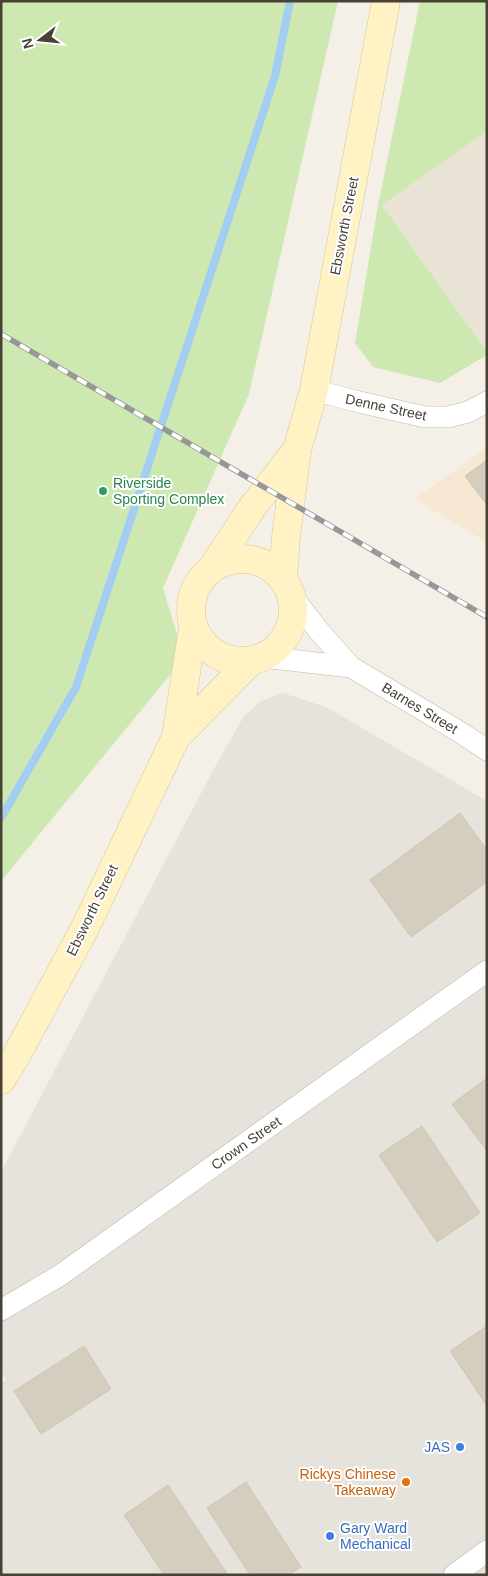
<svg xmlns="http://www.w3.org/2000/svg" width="488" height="1576" font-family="Arial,sans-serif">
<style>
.residential{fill:#e8e3d5}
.commercial{fill:#f6e8d2}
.industrial{fill:#e6e2dc}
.green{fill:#cde8b0}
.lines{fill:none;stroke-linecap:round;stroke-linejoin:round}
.stream{stroke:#a3cef1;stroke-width:8}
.building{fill:#d5cdbd;stroke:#d0c5b0}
.street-casing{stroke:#bfb9aa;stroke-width:22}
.secondary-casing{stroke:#d4c697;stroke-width:29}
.street{stroke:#fff;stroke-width:21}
.secondary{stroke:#fff3c6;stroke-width:28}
.rail-casing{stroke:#979797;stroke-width:5.5}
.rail{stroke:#fff;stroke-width:4;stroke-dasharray:11;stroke-linecap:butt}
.leisure-dot{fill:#2e9e5b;stroke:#fff;stroke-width:2}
.shop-dot{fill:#3f7fe0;stroke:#fff;stroke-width:2}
.food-dot{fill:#e8710a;stroke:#fff;stroke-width:2}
.labels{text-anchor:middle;stroke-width:4;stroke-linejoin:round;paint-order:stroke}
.street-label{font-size:14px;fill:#474136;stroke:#fff}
.leisure-label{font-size:14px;fill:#27864d;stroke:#fff;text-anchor:start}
.shop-label{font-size:14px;fill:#366cbe;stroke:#fff;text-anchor:end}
.food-label{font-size:14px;fill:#c56008;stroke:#fff;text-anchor:end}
</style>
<rect width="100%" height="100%" fill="#f4f0e7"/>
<!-- residential -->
<path class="residential" d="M487,131v221l-105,-147z"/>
<!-- commercial -->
<path class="commercial" d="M487,448v94l-73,-43z"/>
<!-- industrial -->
<path class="industrial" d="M283,693l43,14 161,94v774h-486v-192l5,-3 -5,-11v-197l215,-407 28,-49 17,-15z"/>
<!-- green -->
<path class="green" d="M1,1h337l-89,393 -86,194 21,70 -183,223z
M420,1h67v130l-105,74 105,147v3l-47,28 -67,-16 -18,-24 23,-138z"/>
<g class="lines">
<!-- stream -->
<path class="stream" d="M1,818l75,-131 199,-611 15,-75"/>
</g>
<!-- building -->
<path class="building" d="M487,460v45l-22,-29z
M460,813l27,37v32l-76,55 -41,-57z
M487,1078v73l-35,-47z
M422,1126l58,87 -43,29 -58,-87z
M487,1326v80l-37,-55z
M84,1346l27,43 -70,45 -27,-43z
M246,1482l55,85 -13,8h-38l-43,-67z
M168,1485l60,90h-64l-40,-60z"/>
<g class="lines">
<!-- street casing -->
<g class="street-casing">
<path id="street" d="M314,390l41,11 70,16h23l20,-5 19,-10
M291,595l28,36 32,36 107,64 29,19
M263,657l88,10
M1,1310l58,-34 428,-305
M454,1575l33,-24"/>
</g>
<!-- secondary casing -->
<g class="secondary-casing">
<path id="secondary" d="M191 610a51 51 0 1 1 102 0a51 51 0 1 1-102 0Z
M213,567l38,-58 45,-58
M283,579l3,-42 11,-87 17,-60 72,-389
M176,737l75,-76
M1,1080l15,-24 69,-128 91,-191 17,-109"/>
</g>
<!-- street -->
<use href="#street" class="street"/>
<!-- secondary -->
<use href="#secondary" class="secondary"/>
<!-- rail casing -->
<g class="rail-casing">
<path id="rail" d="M1,334l486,283"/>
</g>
<!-- rail -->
<use href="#rail" class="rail"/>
</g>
<!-- markers -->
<circle class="leisure-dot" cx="103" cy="491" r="5"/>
<g class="shop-dot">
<circle cx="460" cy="1447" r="5"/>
<circle cx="330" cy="1536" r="5"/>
</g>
<circle class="food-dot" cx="406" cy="1482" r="5"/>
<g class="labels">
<!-- street labels -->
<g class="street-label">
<text transform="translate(344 226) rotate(-79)" y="5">Ebsworth Street</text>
<text transform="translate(386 407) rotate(12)" y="5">Denne Street</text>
<text transform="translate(420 708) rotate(31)" y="5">Barnes Street</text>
<text transform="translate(92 910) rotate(-64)" y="5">Ebsworth Street</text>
<text transform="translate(246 1143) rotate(-35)" y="5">Crown Street</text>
</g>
<!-- leisure labels -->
<g class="leisure-label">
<text x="113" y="488">Riverside<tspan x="113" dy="16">Sporting Complex</tspan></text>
</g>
<!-- shop labels -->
<g class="shop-label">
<text x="450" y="1452">JAS</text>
<text x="340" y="1533" text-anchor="start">Gary Ward<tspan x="340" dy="16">Mechanical</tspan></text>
</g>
<!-- food labels -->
<g class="food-label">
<text x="396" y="1479">Rickys Chinese<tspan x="396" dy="16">Takeaway</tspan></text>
</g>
</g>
<!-- border -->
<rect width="488" height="1576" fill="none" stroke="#474136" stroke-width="5"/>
<!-- north arrow -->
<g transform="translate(40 40) rotate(254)" stroke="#ffffff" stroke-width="4" paint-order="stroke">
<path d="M0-4L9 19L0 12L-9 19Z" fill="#474136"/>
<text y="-8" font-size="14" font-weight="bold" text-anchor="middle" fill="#474136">N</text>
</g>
</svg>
